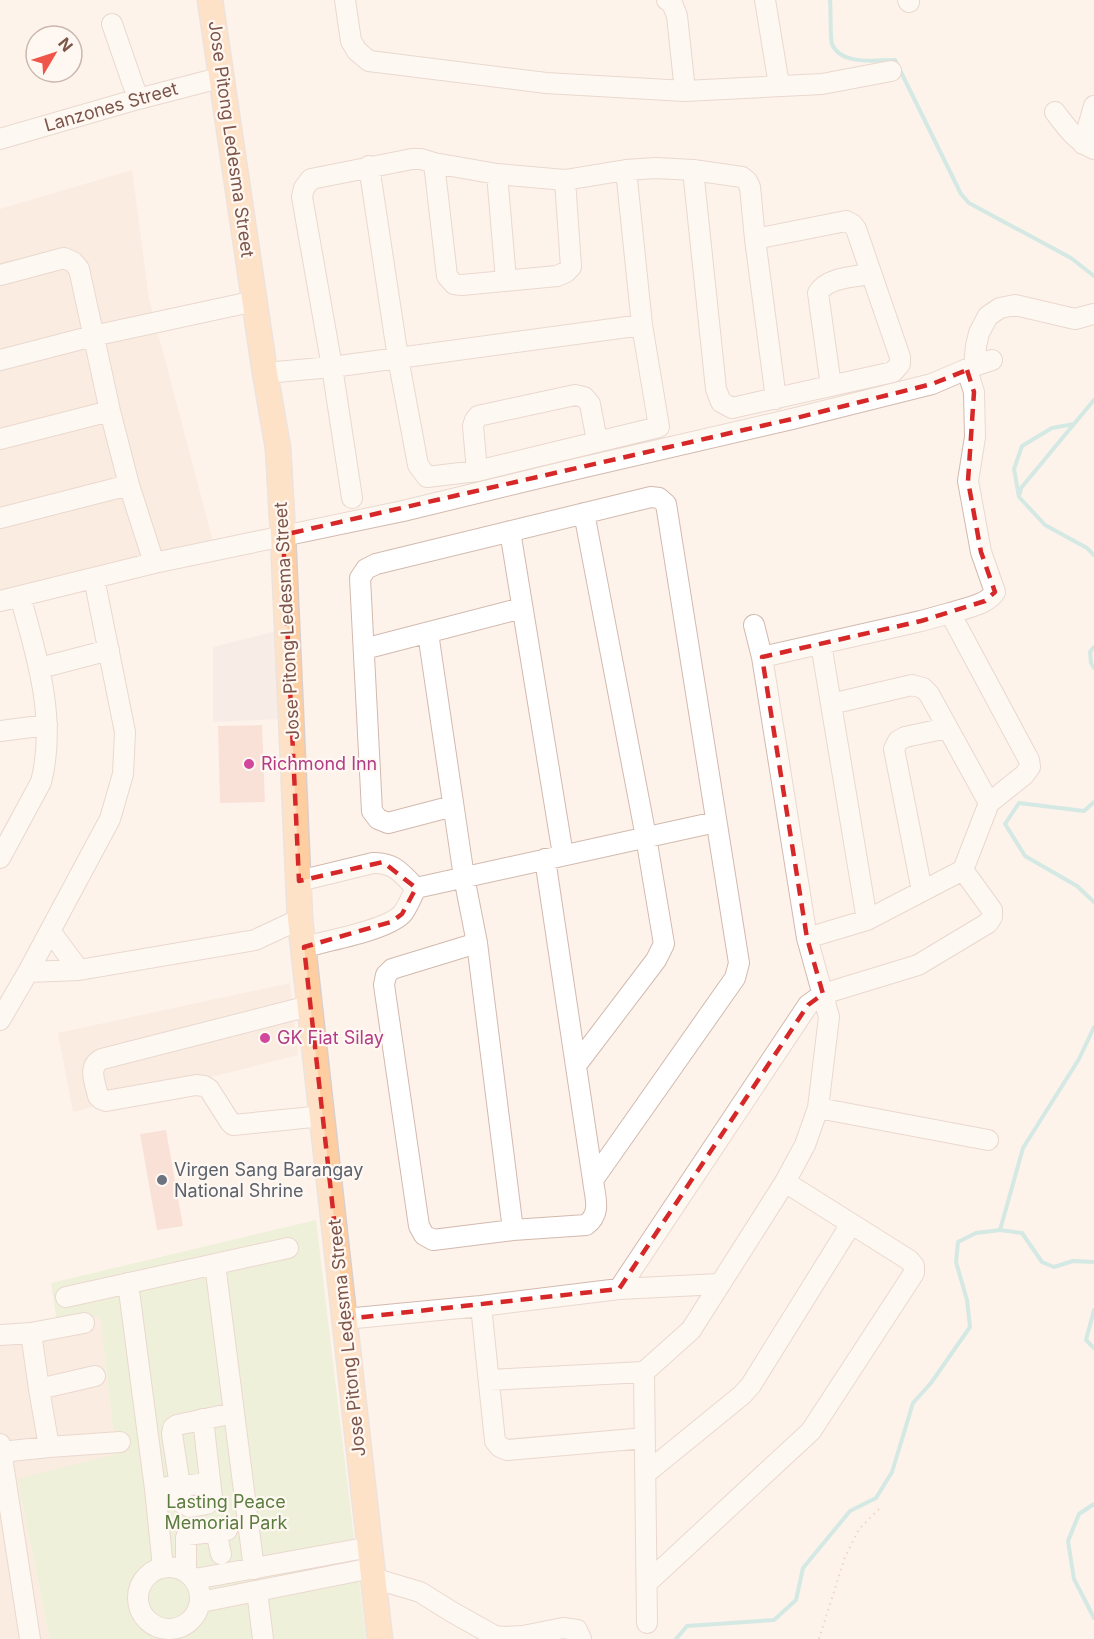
<svg xmlns="http://www.w3.org/2000/svg" width="1094" height="1639" font-family="Inter,sans-serif">
<style>
.residential{fill:#f6e4d8}
.industrial{fill:#efe7e3}
.green{fill:#dceec7}
.lines{fill:none;stroke-linecap:round;stroke-linejoin:round}
.stream{stroke:#a2dcdd;stroke-width:4}
.building{fill:#f5cdc0}
.minor-casing{stroke:#d2b9ae;stroke-width:22}
.major-casing{stroke:#dacfcc;stroke-width:27}
.path{stroke:#dcb0a2;stroke-width:2;stroke-dasharray:1.5 4.5;stroke-linecap:butt}
.minor{stroke:#fff;stroke-width:20}
.major{stroke:#ffcea0;stroke-width:24}
.marked{fill:none;stroke:#d62828;stroke-width:4.5;stroke-dasharray:12 8;stroke-linejoin:round}
.hotel-dot{fill:#d1479c;stroke:#fff8f2;stroke-width:2}
.worship-dot{fill:#6b7280;stroke:#fff8f2;stroke-width:2}
.labels{text-anchor:middle;stroke-width:4.5;stroke-linejoin:round;paint-order:stroke}
.street-label{font-size:18px;fill:#7c554a;stroke:#fff8f2}
.hotel-label{font-size:18px;fill:#b23c85;stroke:#fff8f2;text-anchor:start}
.worship-label{font-size:18px;fill:#5b616d;stroke:#fff8f2;text-anchor:start}
.park-label{font-size:18px;fill:#5a7c3e;stroke:#fff8f2}
</style>
<rect width="100%" height="100%" fill="#fef3ea"/>
<!-- residential -->
<path class="residential" d="M132,170l17,129 66,250 -215,53v-393z
M290,983l8,72 -225,57 -15,-79z
M100,1317l16,138 -99,24 33,160h-50v-308z"/>
<!-- industrial -->
<path class="industrial" d="M277,631l4,88 -68,3v-75z"/>
<!-- green -->
<path class="green" d="M316,1220l50,419h-316l-33,-160 99,-25 -16,-137 -43,6 -6,-40z"/>
<g class="lines">
<!-- stream -->
<path class="stream" d="M830,0c1,9 0,38 2,44 9,22 44,16 63,16l66,134 8,9 102,55 23,18
M1094,400l-20,24 -22,4 -30,18 -8,23 5,28 26,28 42,23 7,7
M1020,493l1,-5 53,-64
M1094,647l-4,5 1,11 3,5
M1094,802l-10,9 -65,-8 -14,21 20,32 52,30 17,16
M1000,1230l22,3 20,29 12,5 19,-6 21,1
M1094,1310l-8,30 8,8
M1094,1504l-15,10 -11,27 6,38 20,39
M676,1639l11,-13 87,-6 22,-20 7,-32 47,-57 26,-13 16,-26 21,-69 18,-20 39,-56 -3,-27 -11,-38 2,-20 18,-9 24,-3 23,-82 56,-89 15,-32"/>
</g>
<!-- building -->
<path class="building" d="M262,725l3,77 -45,1 -2,-77z
M166,1130l17,96 -26,4 -17,-96z"/>
<g class="lines">
<!-- minor casing -->
<g class="minor-casing">
<path id="minor" d="M345,0l6,41 6,10 12,10 177,22 139,8 137,-7 69,-13
M667,0l5,3 5,13 8,75
M765,0l14,85
M908,0l1,2
M112,24l26,75
M1055,112c12,16 20,28 39,37
M0,139l138,-40 85,-22
M1083,144l11,-38
M434,163l13,113 7,8 8,1 95,-9 9,-4 5,-5 -6,-87
M369,166l29,192 20,107 9,12 50,-6 182,-44 -17,-102 -16,-155
M693,170l23,219 5,13 11,6 161,-36 7,-8v-7l-44,-128 -4,-5 -6,-3 -91,18
M497,174l9,106
M0,275l64,-17 9,4 6,7 31,142 19,74 25,78
M0,360l93,-24 162,-35
M974,366l2,-20 3,-13 9,-17 12,-8 15,-3 60,14 19,-5
M265,373l67,-6 310,-42
M831,386l-13,-93c9,-16 36,-16 53,-19
M0,439l110,-28
M477,471l-4,-45 2,-6 3,-4 97,-21 9,2 6,7 7,37
M352,498l-20,-131 -30,-170 2,-9 7,-9 101,-20h9l13,4 63,11 68,6 61,-10 30,-2 37,2 49,7 5,4 3,6 5,52 21,160
M0,518l129,-33
M510,531l53,324
M0,601l154,-38 249,-52 169,-41 220,-51 140,-35 42,-18 18,-6
M950,613c15,-5 37,-8 45,-21l-14,-40 -13,-71 7,-44 -1,-45 -7,-22
M428,633l36,244 13,66 36,287
M821,644l46,276
M364,649l158,-41
M762,657l159,-36 29,-8 79,147 1,7 -6,8 -35,28 -26,67 -96,50 -60,18
M40,668l69,-18
M831,704l81,-19 11,3 6,6 60,109
M0,731l47,-6
M453,806l-65,17 -10,-4 -6,-8 -12,-233 6,-9 10,-5 275,-67 8,1 7,6 73,459 -4,15 -142,202
M0,858l41,-76c16,-62 -4,-126 -21,-186
M299,881l74,-18c21,-1 29,11 43,25 -4,8 -8,18 -13,25 -14,17 -77,28 -99,34
M416,888l300,-66
M922,891l-28,-142 4,-8 7,-4 42,-9
M50,931l29,39
M477,943l-85,26 -6,6 -2,10 35,241 5,9 9,5 80,-10 73,-5c16,-12 9,-27 7,-45l-48,-321
M28,972l51,-2 176,-30 45,-21
M309,1006l-207,53c-15,7 -7,23 -4,37l3,3 5,2 90,-16 8,1 5,3 21,33 3,3 90,-9
M0,1020l28,-48 82,-153 13,-45 2,-42 -31,-154
M577,1064l79,-104 8,-16 -18,-107 -62,-324
M818,1108l170,32
M215,1264l39,305
M128,1283l27,206 8,78
M619,1289l189,-284 15,-11 95,-29 70,-42 4,-6v-7l-29,-40
M66,1297l222,-49
M481,1306l14,135 5,6 7,3 138,-12
M345,1319l136,-13 138,-17 100,-5
M31,1333l8,56 10,58
M0,1335l31,-2 53,-10
M644,1372l3,251
M489,1380l155,-8 47,-42 94,-148 20,-37 13,-37 11,-91 -22,-79 -45,-281 -8,-32
M39,1389l56,-13
M203,1419l9,79 -5,6 -17,3 -8,-4 -2,-17 30,-3
M0,1444l30,195
M1,1452l48,-5 71,-5
M645,1474l97,-79 9,-10 100,-161
M167,1487l13,-1 -8,-52 1,-6 4,-3 57,-12
M216,1531l5,23
M138 1598a31 31 0 1 1 62 0a31 31 0 1 1-62 0Z
M186,1571v-33l1,-3 40,-5
M373,1578l47,14 32,20 43,24 9,1 19,-1 40,-8 14,2 4,9
M195,1579l175,-32
M647,1583l164,-152 103,-158v-7l-5,-6 -124,-78
M257,1591l6,48
M201,1602l171,-34"/>
</g>
<!-- major casing -->
<g class="major-casing">
<path id="major" d="M210,0l55,373 13,75 5,87 17,384 80,720"/>
</g>
<!-- path -->
<path class="path" d="M819,1639l26,-82 14,-28 22,-22"/>
<!-- minor -->
<use href="#minor" class="minor"/>
<!-- major -->
<use href="#major" class="major"/>
</g>
<!-- marked area -->
<path d="M0 0H1094V1639H0ZM967,370l7,22 -6,89 13,71 14,40 -10,9 -64,20 -159,36 45,281 16,56 -15,11 -189,284 -274,30 -41,-372 87,-25 11,-8 14,-26 -33,-26 -84,19 -16,-346 509,-116 140,-35z" fill="#fef3ea" fill-opacity=".55" fill-rule="evenodd"/>
<path class="marked" d="M967,370l7,22 -6,89 13,71 14,40 -10,9 -64,20 -159,36 45,281 16,56 -15,11 -189,284 -274,30 -41,-372 87,-25 11,-8 14,-26 -33,-26 -84,19 -16,-346 509,-116 140,-35z"/>
<!-- markers -->
<g class="hotel-dot">
<circle cx="249" cy="764" r="6"/>
<circle cx="265" cy="1038" r="6"/>
</g>
<circle class="worship-dot" cx="162" cy="1180" r="6"/>
<g class="labels">
<!-- street labels -->
<g class="street-label">
<text transform="translate(111 107) rotate(-16)" y="6">Lanzones Street</text>
<text transform="translate(231 139) rotate(82)" y="6">Jose Pitong Ledesma Street</text>
<text transform="translate(287 621) rotate(-93)" y="6">Jose Pitong Ledesma Street</text>
<text transform="translate(347 1338) rotate(-96)" y="6">Jose Pitong Ledesma Street</text>
</g>
<!-- hotel labels -->
<g class="hotel-label">
<text x="261" y="770">Richmond Inn</text>
<text x="277" y="1044">GK Fiat Silay</text>
</g>
<!-- worship labels -->
<g class="worship-label">
<text x="174" y="1176">Virgen Sang Barangay<tspan x="174" dy="21">National Shrine</tspan></text>
</g>
<!-- park labels -->
<g class="park-label">
<text x="226" y="1508">Lasting Peace<tspan x="226" dy="21">Memorial Park</tspan></text>
</g>
</g>
<!-- north arrow -->
<g transform="translate(54 54) rotate(51)"><circle r="28" fill="#fff8f2" stroke="#cbb7af" stroke-width="1.5"/>
<path d="M0-4.5L10 22L0 15L-10 22Z" fill="#ef5548"/>
<text y="-9" font-size="16" font-weight="bold" text-anchor="middle" fill="#7c554a">N</text>
</g>
</svg>
